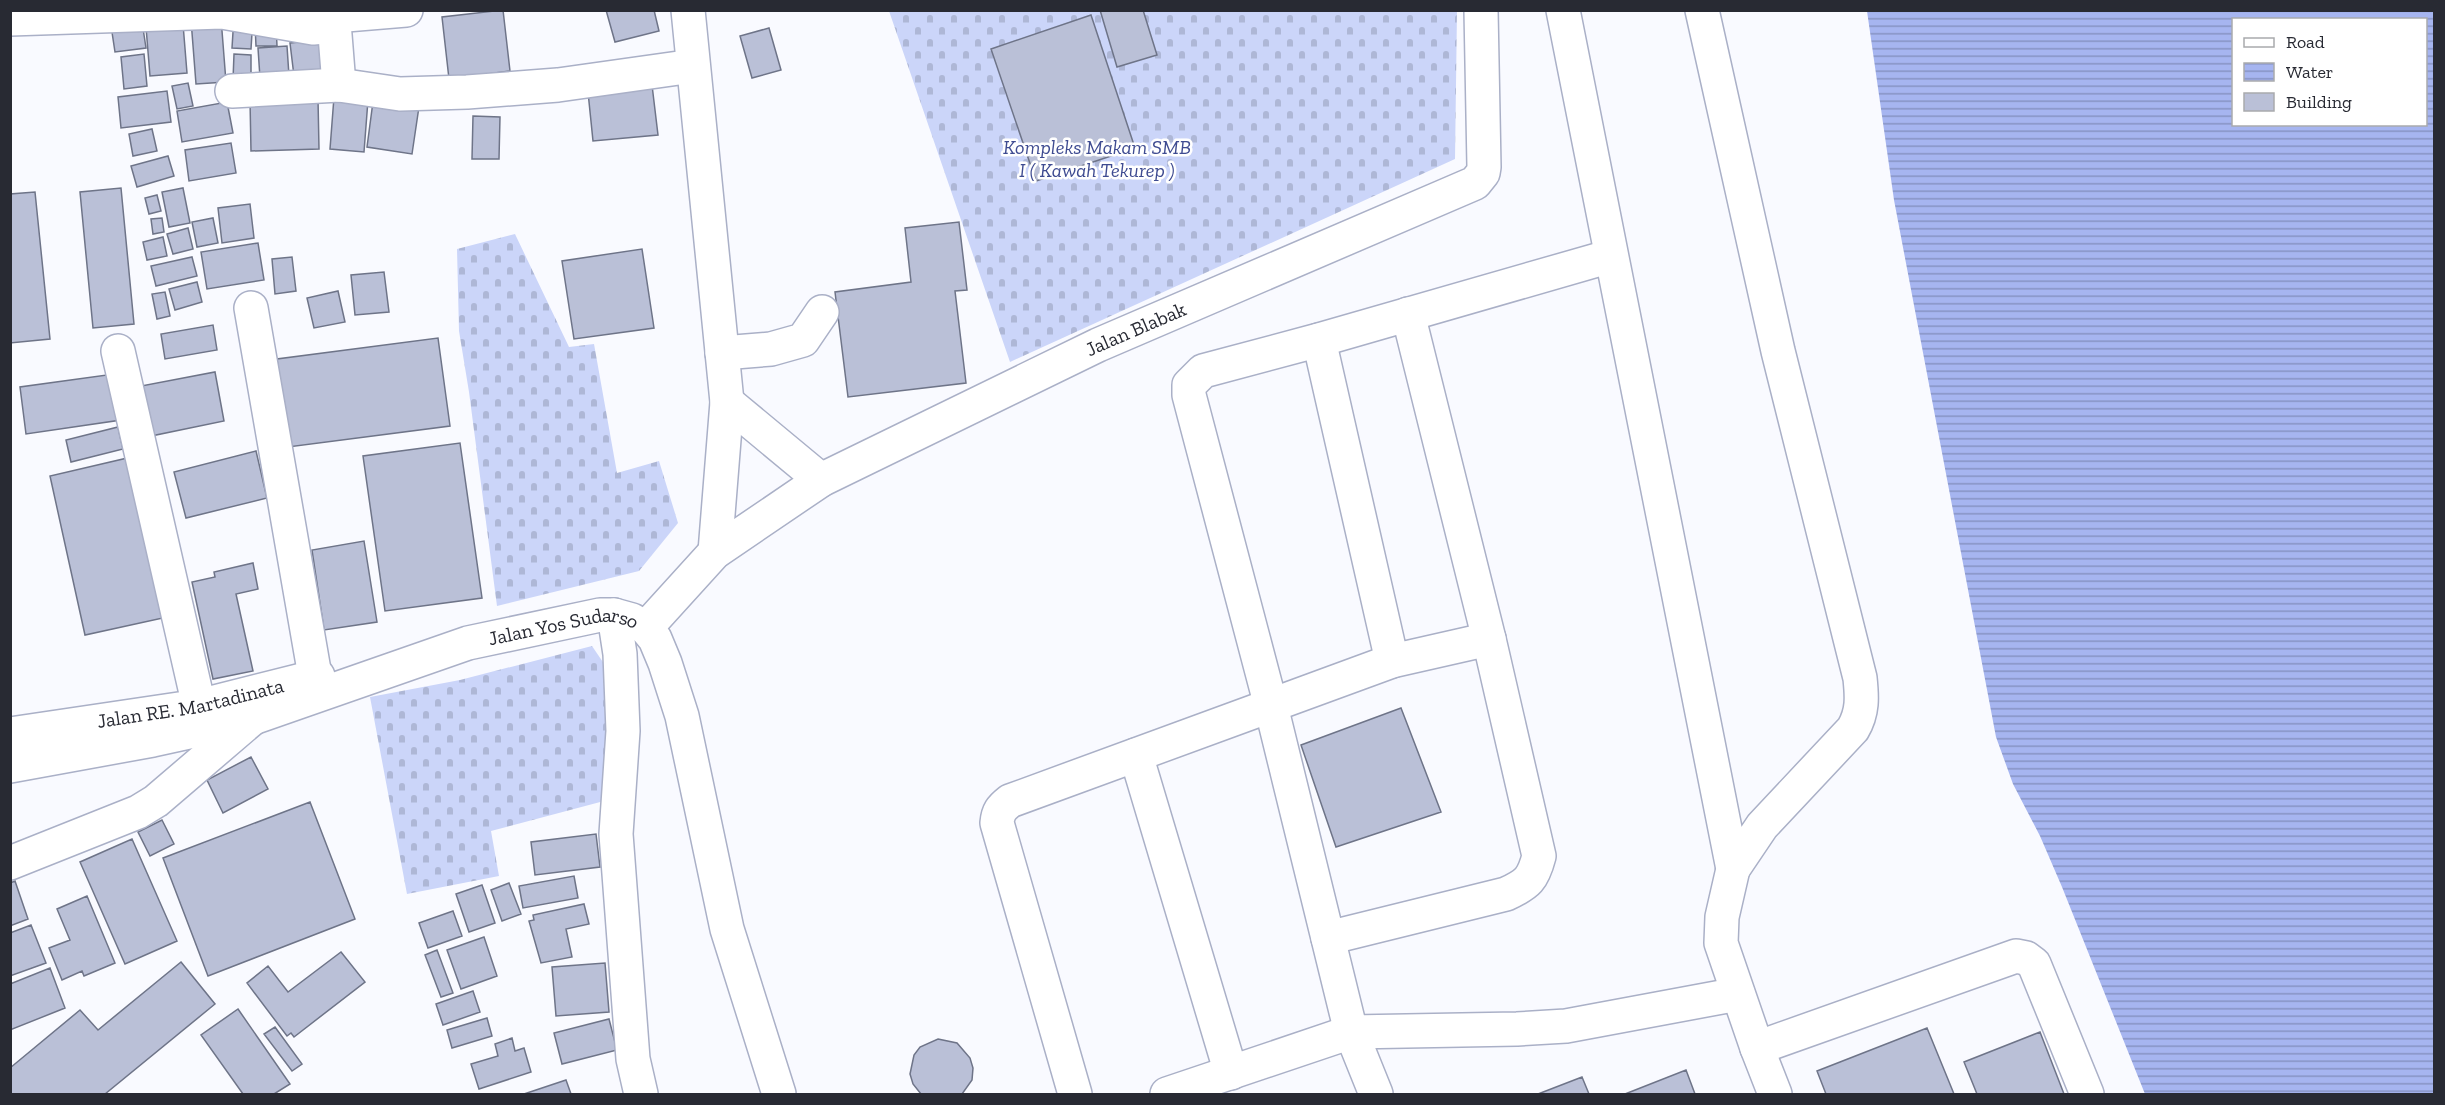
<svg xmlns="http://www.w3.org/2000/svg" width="2445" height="1105" font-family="'Zilla Slab',serif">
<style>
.cemetery{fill:url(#cemetery-stones)}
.water{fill:url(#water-rules);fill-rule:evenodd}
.building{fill:#bac0d7;stroke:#6e7488;stroke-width:1.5}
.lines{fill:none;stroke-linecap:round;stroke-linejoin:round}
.minor-casing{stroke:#aab0c7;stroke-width:36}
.highway-casing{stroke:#aab0c7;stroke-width:36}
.minor{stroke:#fff;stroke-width:33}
.highway{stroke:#fff;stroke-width:33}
.labels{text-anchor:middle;stroke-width:5;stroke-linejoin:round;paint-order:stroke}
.park-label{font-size:20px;font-style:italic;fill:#3e4b91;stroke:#fff}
.street-label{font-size:20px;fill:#282a33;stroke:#fff}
</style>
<defs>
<pattern id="cemetery-stones" width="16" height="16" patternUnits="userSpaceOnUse" patternTransform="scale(1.5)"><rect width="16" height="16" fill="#cbd5f9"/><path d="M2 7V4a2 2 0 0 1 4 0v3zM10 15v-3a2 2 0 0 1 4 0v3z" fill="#aeb7d6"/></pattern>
<pattern id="water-rules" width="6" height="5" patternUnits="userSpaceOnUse" patternTransform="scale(1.5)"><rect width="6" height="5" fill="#a6b5f0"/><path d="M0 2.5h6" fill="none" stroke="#8793c3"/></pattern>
</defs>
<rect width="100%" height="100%" fill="#f9faff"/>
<!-- cemetery -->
<path class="cemetery" d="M889,11h568l-2,148 -445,203z
M515,234l54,113 25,-3 23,129 42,-12 19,62 -39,48 -142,35 -28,-214 -10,-61 -2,-82z
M592,646l19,28 -7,127 -113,30 8,45 -92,18 -37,-197 90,-17z"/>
<!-- water -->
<path class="water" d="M1867,11h567v1083h-289l-83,-207 -22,-51 -27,-52 -17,-47 -102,-537zM2234,20h192v104h-192z"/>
<!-- building -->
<path class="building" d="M503,10l7,61 -61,8 -7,-62z
M606,10h48l5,21 -44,11z
M1100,10h43l14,45 -40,12z
M141,15l5,33 -31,4 -5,-33z
M1091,15l44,133 -99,33 -45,-132z
M234,16l19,1 -2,32 -19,-1z
M221,18l5,64 -30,2 -5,-64z
M183,24l4,49 -37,3 -4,-49z
M276,24l1,22h-21l-1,-21z
M769,28l12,42 -29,8 -12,-42z
M327,39l4,33 -37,4 -4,-33z
M287,46l2,30 -29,2 -2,-30z
M144,54l3,32 -23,3 -3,-32z
M234,54l17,1v25h-18z
M188,83l5,23 -16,3 -5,-23z
M652,85l6,50 -65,6 -5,-49z
M167,91l4,31 -50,6 -3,-31z
M374,94l46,6 -8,54 -45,-7z
M334,97l34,3 -4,52 -34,-3z
M318,99l1,50 -68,2 -1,-51z
M227,102l6,31 -51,9 -5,-31z
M473,116l27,1 -1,42h-27z
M152,129l5,22 -24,5 -4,-22z
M231,143l5,30 -47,8 -4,-31z
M168,156l6,20 -37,11 -6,-21z
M121,188l13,136 -41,4 -13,-136z
M183,188l7,35 -21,4 -7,-35z
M35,192l15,147 -40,4v-149z
M157,195l4,16 -12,3 -4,-16z
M250,204l4,34 -32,5 -4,-35z
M162,218l2,14 -11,2 -2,-15z
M213,218l5,25 -21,4 -5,-25z
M959,222l8,68 -12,1 11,92 -118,14 -13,-105 76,-10 -6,-54z
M188,228l5,21 -20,5 -6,-20z
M163,237l4,19 -20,4 -4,-18z
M258,243l6,37 -57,9 -6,-37z
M642,249l12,79 -80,11 -12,-78z
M192,257l5,19 -41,10 -5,-20z
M292,257l4,34 -21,3 -3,-35z
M384,272l5,40 -34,3 -4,-40z
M197,282l5,20 -27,8 -6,-21z
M338,291l7,31 -31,6 -7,-30z
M165,292l5,24 -13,3 -5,-25z
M213,325l4,25 -52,9 -4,-25z
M438,338l12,88 -162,21 -11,-88z
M215,372l9,49 -73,15 -10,-50z
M114,374l7,46 -95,14 -6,-47z
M118,427l5,22 -52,13 -5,-22z
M460,443l22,155 -97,13 -22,-155z
M256,451l11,47 -81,20 -12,-46z
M136,456l36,160 -87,19 -35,-159z
M364,541l13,81 -53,8 -12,-80z
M253,563l5,26 -22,5 17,77 -40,8 -21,-97 23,-5 -1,-5z
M1401,708l40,104 -105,35 -35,-102z
M251,757l17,32 -45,24 -16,-33z
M310,802l45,117 -147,57 -45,-118z
M162,820l12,24 -24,12 -12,-24z
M596,834l4,33 -65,8 -4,-33z
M132,839l45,102 -52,23 -45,-102z
M574,876l4,22 -55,10 -4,-22z
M15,881l13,38 -18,7v-43z
M509,883l12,31 -19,7 -11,-31z
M482,885l13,38 -26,9 -13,-38z
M87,896l28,67 -31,13 -2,-5 -20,9 -13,-32 21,-8 -13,-31z
M584,904l5,20 -23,5 6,28 -31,6 -12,-42 5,-1 -1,-5z
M453,911l9,25 -34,12 -9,-25z
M31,925l15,38 -36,13v-43z
M484,937l13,39 -36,13 -14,-39z
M437,950l16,43 -12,4 -16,-42z
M341,952l24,30 -71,55 -3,-4 -4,3 -40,-53 21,-17 20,26z
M181,962l34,42 -110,90h-95v-26l70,-58 18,20z
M605,963l4,49 -53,4 -4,-49z
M50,968l15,40 -55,22v-46z
M473,991l7,21 -37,13 -7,-21z
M238,1009l52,75 -16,10h-31l-42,-59z
M487,1018l5,18 -40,12 -5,-18z
M609,1019l8,31 -55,14 -8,-31z
M275,1027l27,37 -10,7 -28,-37z
M1927,1028l27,66h-128l-9,-23z
M2040,1032l24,62h-87l-13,-32z
M512,1038l3,13 9,-3 7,24 -52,17 -8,-25 27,-8 -3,-12z
M938,1039l19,4 13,15 3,10 -1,12 -10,14h-41l-8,-10 -3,-10 4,-19 6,-8z
M1686,1070l9,24h-70z
M1582,1077l7,17h-51z
M566,1080l5,14h-47z"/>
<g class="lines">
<!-- minor casing -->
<g class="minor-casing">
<g id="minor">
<path d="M333,10l6,75"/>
<path d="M688,10l39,392 -12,150"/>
<path d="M1563,10l170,859 29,-43 91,-97c10,-17 9,-32 7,-51l-82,-327 -76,-341"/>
<path d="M334,16l72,-6"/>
<path d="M10,19l212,-7 91,16 21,-2"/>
<path d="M232,91l107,-6 61,9 67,-2 91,-7 135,-19"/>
<path d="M251,308l64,368"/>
<path d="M1319,340l73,321"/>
<path d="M118,351l81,355"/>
<path d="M722,353l49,-4 32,-9 19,-28"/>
<path d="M727,402l94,78"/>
<path d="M614,615l6,39 3,77 -7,103 17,225 8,35"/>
<path id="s1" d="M646,628l69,-76 106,-72 277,-135 377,-162 8,-10 1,-6 -3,-157"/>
<path d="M1136,755l95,318"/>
<path d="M10,863l128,-51 18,-11 97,-83"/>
<path d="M1733,869l-11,48 -1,26 36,105 18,46"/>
<path d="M1328,938l178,-44c22,-10 27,-15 33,-38l-50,-217 -81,-325"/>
<path d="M1757,1048l259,-92 10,2 8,6 53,130"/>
<path d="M1075,1094l-78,-271c1,-11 4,-15 13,-22l382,-140 97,-22"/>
<path d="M1167,1094l184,-62 166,-3 49,-3 172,-32"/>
<path d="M1376,1094l-25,-62 -80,-326 -82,-311v-10l14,-14 116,-31 292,-84"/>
</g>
</g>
<!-- highway casing -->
<g class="highway-casing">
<g id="highway">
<path id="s2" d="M10,734l189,-28 119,-30"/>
<path id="s3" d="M10,766l143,-26 100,-22 215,-75 132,-28h14l18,5 14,8 9,11 10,24 17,53 45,213 52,165"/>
</g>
</g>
<!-- minor -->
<use href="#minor" class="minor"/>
<!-- highway -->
<use href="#highway" class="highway"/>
</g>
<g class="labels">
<!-- park labels -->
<g class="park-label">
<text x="1097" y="154">Kompleks Makam SMB<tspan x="1097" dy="23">I ( Kawah Tekurep )</tspan></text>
</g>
<!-- street labels -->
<g class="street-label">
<text dy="7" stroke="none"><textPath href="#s1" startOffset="580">Jalan Blabak</textPath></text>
<text dy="7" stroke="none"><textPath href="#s3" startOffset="573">Jalan Yos Sudarso</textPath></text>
<text dy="7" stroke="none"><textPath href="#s2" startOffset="183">Jalan RE. Martadinata</textPath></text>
</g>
</g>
<!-- border -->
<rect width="2445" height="1105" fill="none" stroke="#282a33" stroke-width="24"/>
<!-- legend -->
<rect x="2232" y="18" width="195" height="108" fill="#ffffff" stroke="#a9aaad" stroke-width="1.5"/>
<rect x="2244" y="38" width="30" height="9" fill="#ffffff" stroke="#a9aaad" stroke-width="1.5"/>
<text x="2286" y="48" font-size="18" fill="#282a33">Road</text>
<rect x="2244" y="63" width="30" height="18" fill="url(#water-rules)" stroke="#a9aaad" stroke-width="1.5"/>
<text x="2286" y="78" font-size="18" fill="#282a33">Water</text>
<rect x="2244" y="93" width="30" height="18" fill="#bac0d7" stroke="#a9aaad" stroke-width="1.5"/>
<text x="2286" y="108" font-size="18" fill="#282a33">Building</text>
</svg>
